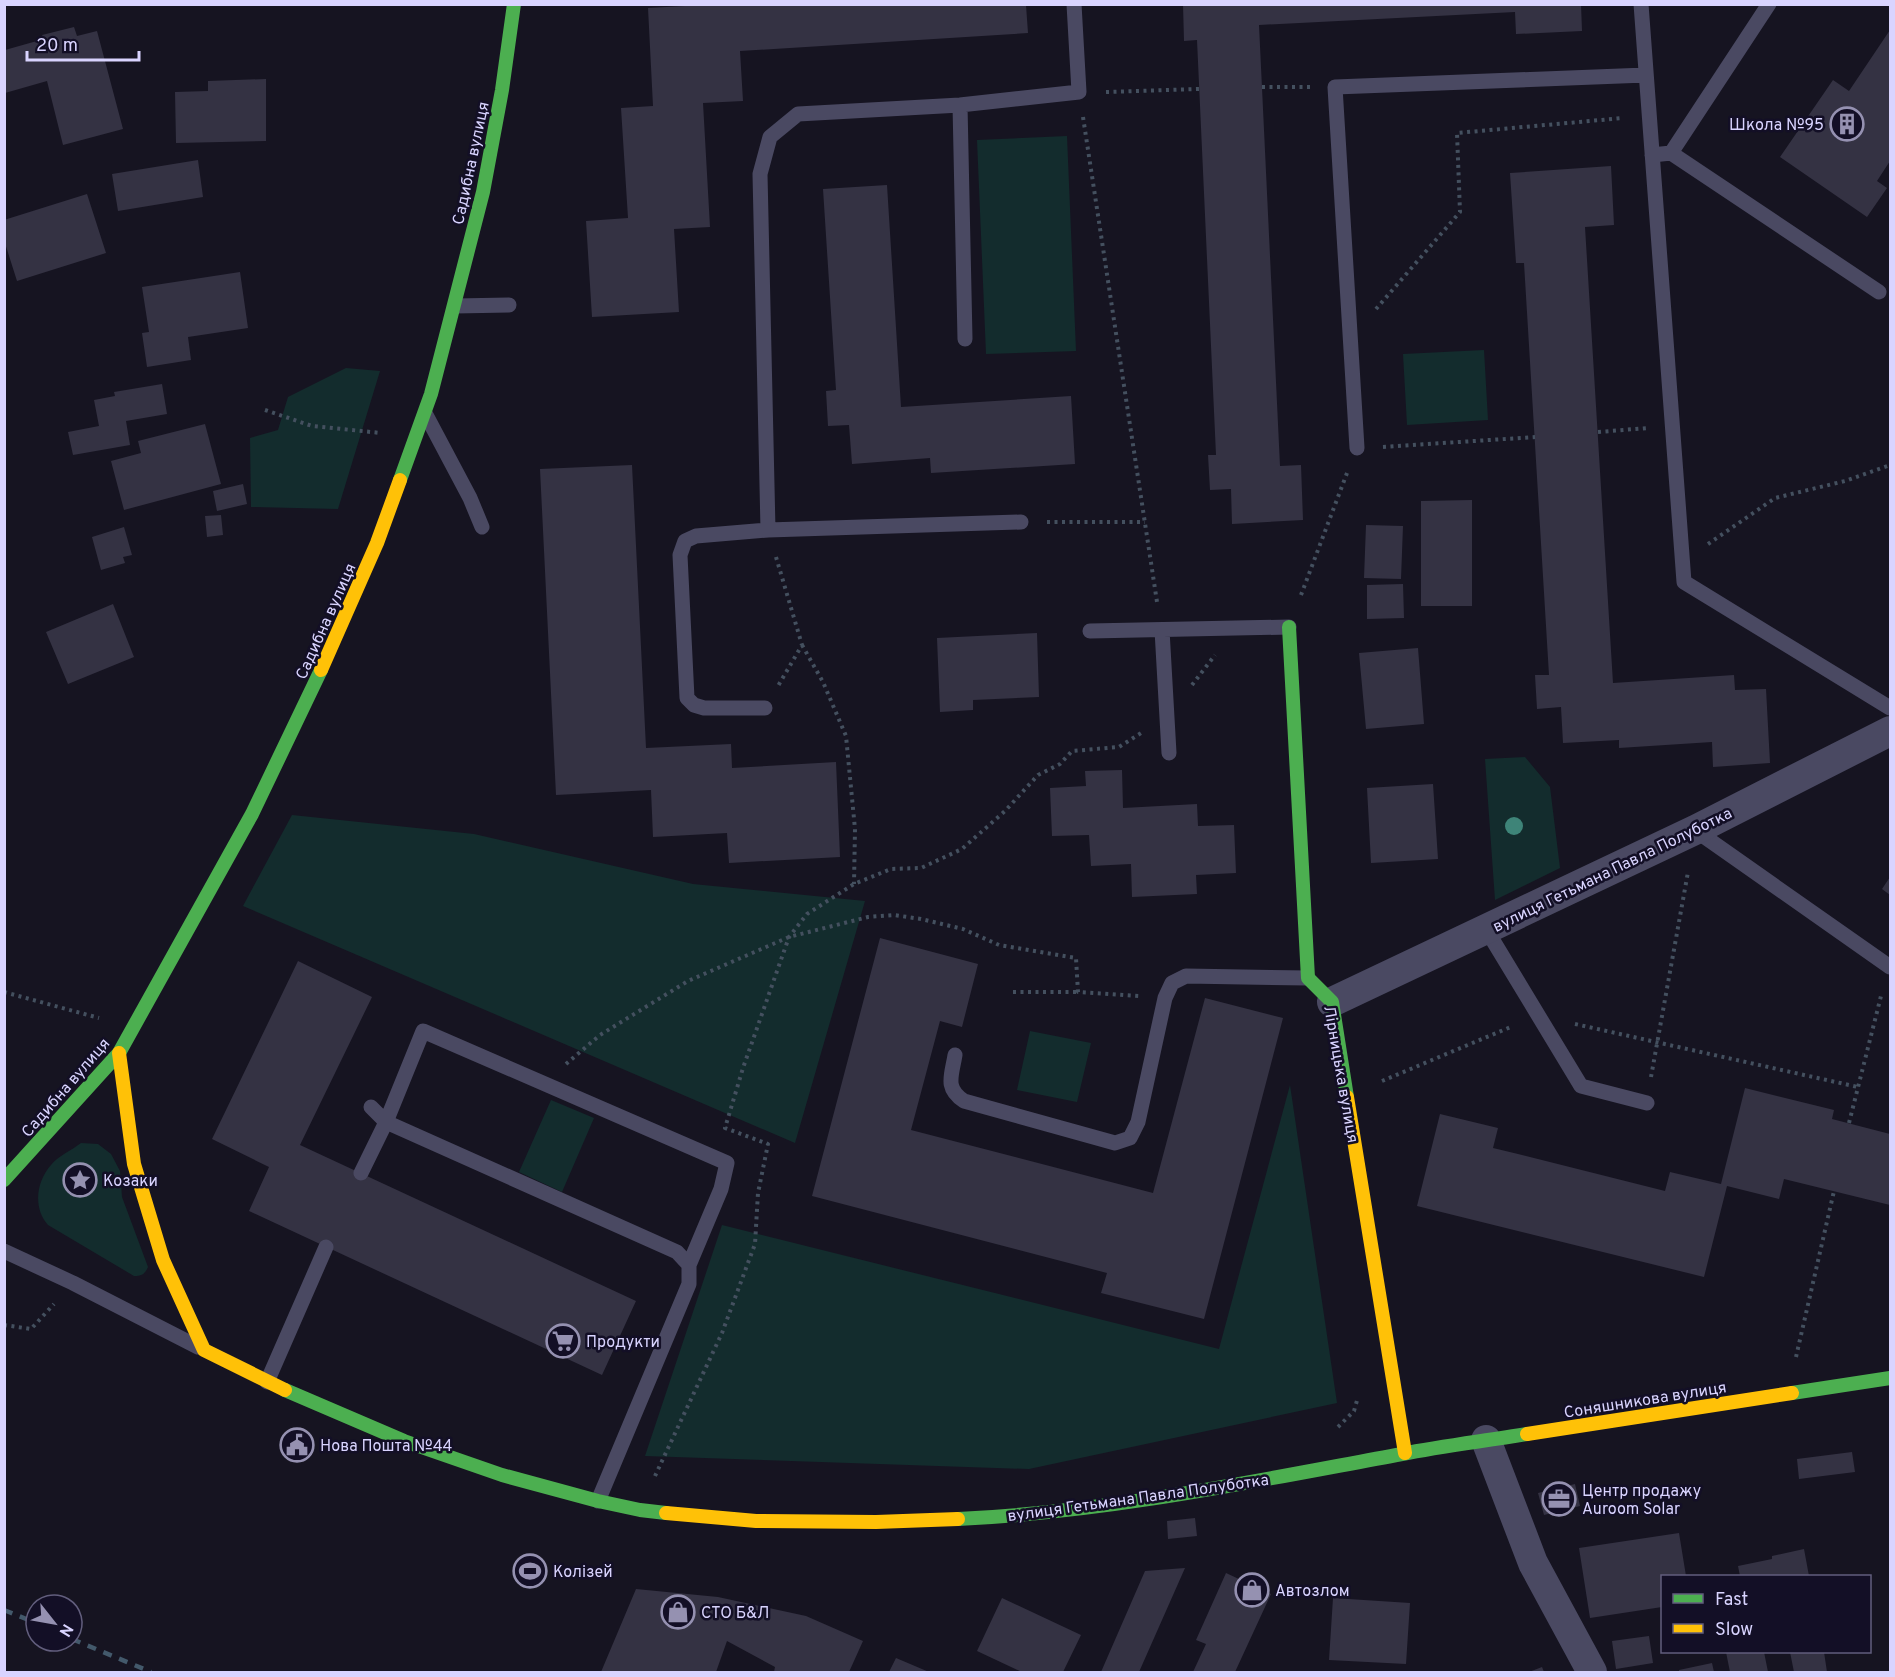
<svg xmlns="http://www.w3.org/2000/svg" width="1895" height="1677" font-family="Overpass,sans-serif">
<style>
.green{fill:#132c2d}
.building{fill:#343243}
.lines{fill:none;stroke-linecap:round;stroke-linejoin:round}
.path{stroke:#44505f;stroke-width:4;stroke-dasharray:3 4.5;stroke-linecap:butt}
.lane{stroke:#4a4962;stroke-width:15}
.street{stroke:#4a4962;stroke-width:30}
.fast{stroke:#4caf50;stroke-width:14}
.slow{stroke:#ffc107;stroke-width:14}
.rail{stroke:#43596b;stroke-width:4.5;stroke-dasharray:9 8;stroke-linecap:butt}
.tree{fill:#3e8478}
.labels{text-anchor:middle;stroke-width:5;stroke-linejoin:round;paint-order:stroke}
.poi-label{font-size:16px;fill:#d9d4ff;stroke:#130f26;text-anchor:start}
.street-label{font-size:16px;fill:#d9d4ff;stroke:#130f26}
</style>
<rect width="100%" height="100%" fill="#161421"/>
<!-- green -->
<path class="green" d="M1067,136l9,215 -90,3 -9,-214z
M1484,350l4,70 -81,5 -4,-71z
M346,368l34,3 -42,138 -87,-2 -1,-69 28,-8 10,-33z
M1525,757l25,30 10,81 -65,32 -10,-141z
M292,815l182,19 219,50 172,17 -70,242 -552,-237z
M1030,1031l61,12 -14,59 -60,-12z
M1290,1085l47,318 -308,66 -384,-13 77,-231 497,124z
M551,1100l43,18 -32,74 -43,-20z
M81,1143l17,1 13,10 9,17 2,26 26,70c-3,7 -6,9 -14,9l-86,-51c-15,-17 -12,-43 3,-60 7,-9 21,-15 30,-22z"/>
<!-- building -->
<path class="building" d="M1183,4h398l1,27 -66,3 -1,-22 -256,13 21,441 21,-1 2,55 -71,4 -1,-35 -21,1 -2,-35h8l-19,-415 -13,1z
M703,5h323l2,28 -288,18 3,50 -40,2 7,124 -36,2 5,83 -87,5 -6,-96 42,-3 -7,-110 32,-2 -5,-98z
M74,27l3,9 20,-5 26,98 -60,16 -16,-64 -42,12v-43l39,-11 -2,-4z
M1890,30v131l-13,20 10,7 -20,29 -87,-60 53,-77 16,11z
M266,79v62l-90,2 -1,-51 33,-1v-10z
M198,160l5,37 -85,14 -6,-37z
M1611,166l3,59 -29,2 28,456 121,-8 1,15 31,-1 4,74 -57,4 -1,-25 -93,6v-8l-56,3 -2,-36 -24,2 -2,-34h14l-25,-412h-8l-6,-90z
M887,185l14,222 170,-11 4,68 -144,9 -1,-15 -78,6 -3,-39 -21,1 -2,-35 10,-1 -13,-201z
M87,194l19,59 -89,28 -13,-41v-20z
M240,272l8,56 -60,9 3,23 -44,7 -5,-34 7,-1 -7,-45z
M162,384l5,30 -41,7 4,24 -57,10 -5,-23 31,-6 -5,-26 21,-4 -1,-4z
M205,424l16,60 -97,26 -13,-49 30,-8 -3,-12z
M632,465l14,283 85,-4 1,24 104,-6 4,95 -111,6 -2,-30 -74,4 -2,-47 -95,5 -16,-326z
M243,484l4,20 -30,7 -4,-20z
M1472,500v106h-51v-105z
M221,515l2,20 -16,2 -2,-21z
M1366,525l37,1 -2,53 -37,-1z
M124,527l8,28 -9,2 2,6 -24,7 -9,-33z
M1403,584l1,34 -37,1v-34z
M113,604l21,53 -66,27 -22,-52z
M1037,633l2,64 -66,3v10l-33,2 -3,-74z
M1418,648l6,76 -58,5 -7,-76z
M1122,770l1,38 74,-4 1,22 36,-1 2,48 -40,2 1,19 -65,3 -1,-33 -40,2 -2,-31 -37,1 -2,-48 36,-2 -1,-15z
M1433,784l5,75 -67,4 -4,-75z
M1890,877v18l-8,-6z
M880,938l98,26 -16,63 -22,-6 -29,109 242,63 52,-195 78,20 -79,301 -103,-26 6,-20 -295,-77z
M298,961l74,36 -72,148 336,156 -34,74 -353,-164 20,-44 -57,-28z
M1745,1088l89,22 -2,9 58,15v71l-106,-26 -5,20 -52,-13 -23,91 -287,-71 23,-92 58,14 -5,20 25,6 147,37 5,-19 51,12z
M1852,1452l3,20 -56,7 -2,-20z
M1575,1484l5,22 -36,9 -6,-22z
M1195,1518l2,18 -29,3 -1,-18z
M1679,1533l7,43h-24v31l-72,11 -11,-70z
M1804,1549l5,27h-69l-2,-10 34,-7v-3z
M1185,1568l-46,104h-38l44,-101z
M1226,1573l45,21 -36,78h-42l13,-28 -10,-4z
M636,1589l82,8 88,19 57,25 -14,31h-75l1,-5 -48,-26 -11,31h-115z
M1002,1598l79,37 -18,37h-41l-45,-21z
M1333,1598l77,5 -4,61 -77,-4z
M1649,1636l4,27 -37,6 -4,-28z
M1726,1652h38l4,20h-38z
M1790,1652h34l3,20h-33z
M896,1658l33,14h-40z
M1712,1663l2,9h-35v-2z
M1542,1667l2,5h-15z"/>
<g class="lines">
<!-- path -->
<path class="path" d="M1262,87h48
M1106,92l93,-3
M1083,117l74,485
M1376,309l84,-97 -3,-79 166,-15
M265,410l47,16 69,7
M1598,432l50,-4
M1383,447l152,-10
M1047,522h98
M1708,544l67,-46 70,-17 45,-16
M776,557l26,88 -24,41
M1301,595l46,-122
M802,645l21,37 23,54 9,93 -1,55
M1192,685l23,-30
M4,992l95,26
M1013,992h65
M1575,1024l283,63
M566,1064l34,-29 88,-54 101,-44 79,-20 26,-2 27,4 42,10 36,16 77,13 2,34 62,4
M1651,1077l37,-205
M1382,1081l131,-55
M1849,1123l33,-131
M4,1325l27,4 23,-25
M1796,1357l38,-166
M1338,1427l16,-16 4,-14
M655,1476l67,-143 33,-89 3,-51 10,-49 -43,-16 18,-60 46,-131 18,-23 47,-30 37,-15 30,-1 41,-19 43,-38 33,-36 22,-11 12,-13 47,-4 22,-14"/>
<!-- lane -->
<path class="lane" d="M1641,4l43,578 206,126
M960,105l5,234
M1671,153l98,-149
M1652,155l19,-2 208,139
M455,306l54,-1
M426,415l44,83 12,29
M1357,448l-22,-361 311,-12
M768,530l253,-8
M1162,630l7,123
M1090,631l199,-4
M765,708h-61l-10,-3 -7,-7 -7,-143 5,-14 11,-5 72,-6 -8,-356 10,-37 28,-23 162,-9 119,-13 -5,-88
M1695,830l195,137
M1486,929l95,157 66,17
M955,1055c-3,20 -11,33 9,46l151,42 15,-5 8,-16 27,-124 7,-15 14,-7 122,2
M371,1107l15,15 291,130 12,13v19l-91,217
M361,1173l25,-51 37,-91 304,132 -6,26 -32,76
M4,1251l69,32 125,64
M267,1382l59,-135"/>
<!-- street -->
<path class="street" d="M1332,1002l363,-172 195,-99
M1486,1440l47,123 59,109"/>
<!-- fast -->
<path class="fast" d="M400,480l31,-86 52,-202 19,-102 12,-86
M1289,627l19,351 24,24 15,95
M4,1180l115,-127 133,-239 69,-144
M285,1390l119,51 98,34 96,26 42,9 26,3
M1792,1393l98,-15
M958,1519c150,-7 297,-38 444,-65 41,-8 83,-13 125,-20"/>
<!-- slow -->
<path class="slow" d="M321,670l56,-127 23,-63
M119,1053l15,111 29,96 41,90 81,40
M1347,1097l58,356
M1527,1434l265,-41
M666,1513l90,8 120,1 82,-3"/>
<!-- rail -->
<path class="rail" d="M4,1610l32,13
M72,1639l79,33"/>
</g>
<!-- trees -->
<circle class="tree" cx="1514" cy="826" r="9"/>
<!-- icons -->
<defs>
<g id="building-ring" transform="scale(1.725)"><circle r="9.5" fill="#130f26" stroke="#9591b1" stroke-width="1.5"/><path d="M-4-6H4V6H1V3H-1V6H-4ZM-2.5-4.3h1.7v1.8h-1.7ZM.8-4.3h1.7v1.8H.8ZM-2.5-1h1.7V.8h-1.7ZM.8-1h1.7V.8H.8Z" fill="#9591b1"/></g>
<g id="sight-ring" transform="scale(1.725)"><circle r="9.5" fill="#130f26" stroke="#9591b1" stroke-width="1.5"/><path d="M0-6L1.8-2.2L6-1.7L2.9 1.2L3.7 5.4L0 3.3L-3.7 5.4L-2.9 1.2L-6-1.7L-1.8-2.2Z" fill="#9591b1"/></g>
<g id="supermarket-ring" transform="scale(1.725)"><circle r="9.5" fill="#130f26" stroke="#9591b1" stroke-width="1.5"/><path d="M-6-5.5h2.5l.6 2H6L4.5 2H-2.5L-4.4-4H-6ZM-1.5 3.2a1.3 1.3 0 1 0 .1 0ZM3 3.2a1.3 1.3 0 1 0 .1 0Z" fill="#9591b1"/></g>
<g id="civic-ring" transform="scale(1.725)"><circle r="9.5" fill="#130f26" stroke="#9591b1" stroke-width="1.5"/><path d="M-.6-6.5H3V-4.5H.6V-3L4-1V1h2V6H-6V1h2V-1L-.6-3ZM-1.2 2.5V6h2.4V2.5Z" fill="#9591b1"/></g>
<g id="office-ring" transform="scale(1.725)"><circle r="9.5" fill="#130f26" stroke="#9591b1" stroke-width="1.5"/><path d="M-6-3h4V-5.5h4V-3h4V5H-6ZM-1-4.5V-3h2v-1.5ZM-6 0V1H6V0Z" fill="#9591b1"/></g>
<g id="stadium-ring" transform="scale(1.725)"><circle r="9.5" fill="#130f26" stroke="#9591b1" stroke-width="1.5"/><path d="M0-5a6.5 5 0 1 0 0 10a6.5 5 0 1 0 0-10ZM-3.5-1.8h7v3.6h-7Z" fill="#9591b1"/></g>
<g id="shop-ring" transform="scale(1.725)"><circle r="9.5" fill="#130f26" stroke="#9591b1" stroke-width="1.5"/><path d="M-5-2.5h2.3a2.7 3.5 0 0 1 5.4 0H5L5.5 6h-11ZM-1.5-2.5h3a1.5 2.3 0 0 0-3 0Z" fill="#9591b1"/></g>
</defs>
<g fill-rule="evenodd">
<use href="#building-ring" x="1847" y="124"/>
<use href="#sight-ring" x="80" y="1180"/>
<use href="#supermarket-ring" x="563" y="1341"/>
<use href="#civic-ring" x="297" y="1445"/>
<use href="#office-ring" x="1559" y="1499"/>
<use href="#stadium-ring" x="530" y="1571"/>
<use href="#shop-ring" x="1252" y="1590"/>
<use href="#shop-ring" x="678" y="1612"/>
</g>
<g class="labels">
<!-- poi labels -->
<g class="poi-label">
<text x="1824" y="130" text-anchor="end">Школа №95</text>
<text x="103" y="1186">Козаки</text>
<text x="586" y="1347">Продукти</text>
<text x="320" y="1451">Нова Пошта №44</text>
<text x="1582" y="1496">Центр продажу<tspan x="1582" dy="18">Auroom Solar</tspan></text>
<text x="553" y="1577">Колізей</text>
<text x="1275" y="1596">Автозлом</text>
<text x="701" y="1618">СТО Б&amp;Л</text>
</g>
<!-- street labels -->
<g class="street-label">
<text transform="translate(470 163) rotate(-78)" y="6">Садибна вулиця</text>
<text transform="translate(325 621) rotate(-66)" y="6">Садибна вулиця</text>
<text transform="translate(1612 869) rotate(-26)" y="6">вулиця Гетьмана Павла Полуботка</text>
<text transform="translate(1342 1074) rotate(80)" y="6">Лірницька вулиця</text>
<text transform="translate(65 1087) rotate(-49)" y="6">Садибна вулиця</text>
<text transform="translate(1645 1399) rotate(-9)" y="6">Соняшникова вулиця</text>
<text transform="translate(1138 1497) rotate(-8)" y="6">вулиця Гетьмана Павла Полуботка</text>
</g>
</g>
<!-- border -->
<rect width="1895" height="1677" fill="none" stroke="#d9d4ff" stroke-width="12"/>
<!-- legend -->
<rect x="1661" y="1575" width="210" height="78" fill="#130f26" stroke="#625e7d" stroke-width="1.5"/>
<rect x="1673" y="1594" width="30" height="9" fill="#4caf50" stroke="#625e7d" stroke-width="1.5"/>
<text x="1715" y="1605" font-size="18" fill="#d9d4ff">Fast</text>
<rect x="1673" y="1624" width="30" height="9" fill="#ffc107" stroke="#625e7d" stroke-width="1.5"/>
<text x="1715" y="1635" font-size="18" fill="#d9d4ff">Slow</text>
<!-- north arrow -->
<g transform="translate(54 1623) rotate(121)"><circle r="28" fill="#130f26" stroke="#625e7d" stroke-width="1.5"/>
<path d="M0-4.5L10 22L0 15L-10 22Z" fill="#9591b1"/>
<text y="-9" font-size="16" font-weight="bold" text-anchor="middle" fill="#d9d4ff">N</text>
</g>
<!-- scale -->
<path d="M27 51v9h112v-9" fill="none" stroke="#d9d4ff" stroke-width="3"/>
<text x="36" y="51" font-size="18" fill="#d9d4ff" stroke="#130f26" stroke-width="4.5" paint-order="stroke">20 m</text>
</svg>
